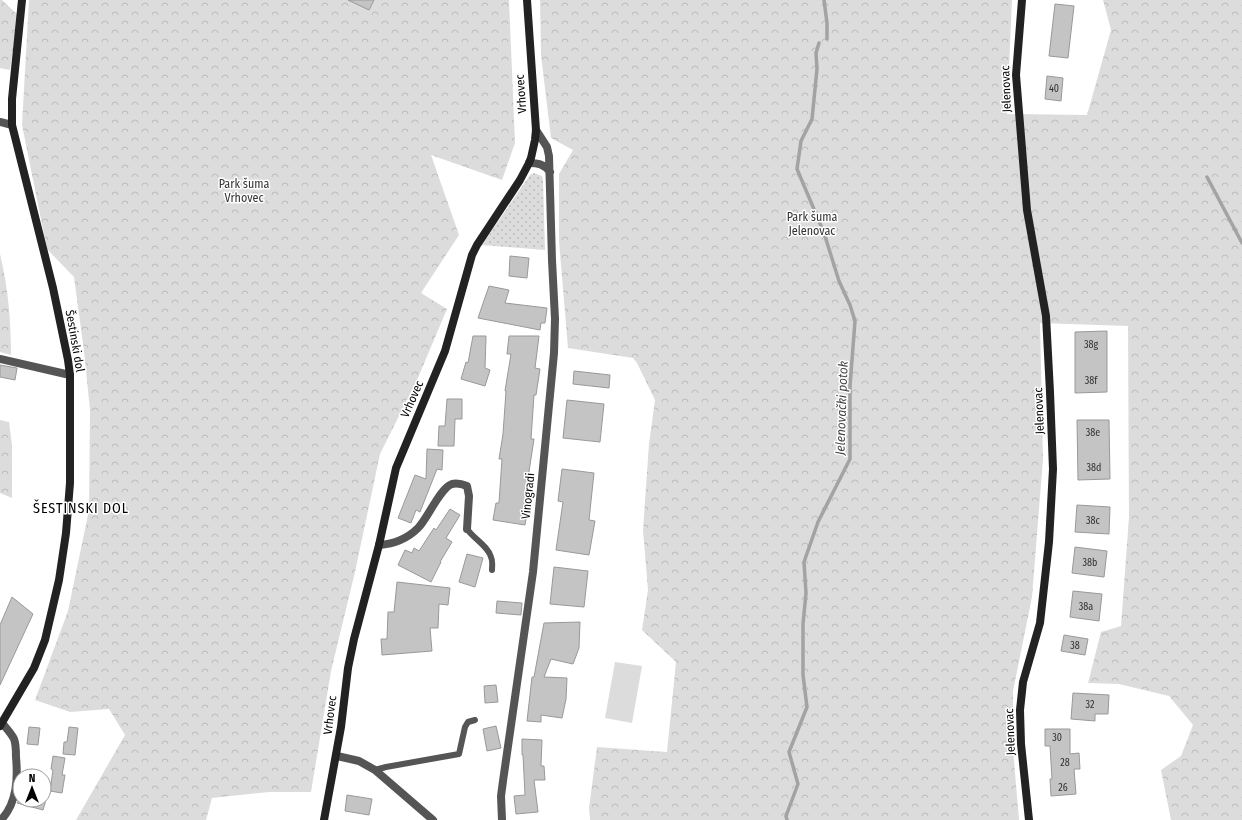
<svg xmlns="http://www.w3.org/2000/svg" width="1242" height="820" font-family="'Fira Sans Condensed',sans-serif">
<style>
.grass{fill:url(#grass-dots)}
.forest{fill:url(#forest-crowns)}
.pitch{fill:#dcdcdc}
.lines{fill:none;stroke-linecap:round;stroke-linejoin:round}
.stream{stroke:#a3a3a3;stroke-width:3.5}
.building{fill:#c4c4c4;stroke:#999}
.lane{stroke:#555;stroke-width:6}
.street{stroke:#555;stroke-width:8}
.secondary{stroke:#222;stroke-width:8}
.labels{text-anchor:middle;stroke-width:3;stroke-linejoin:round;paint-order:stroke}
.number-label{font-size:10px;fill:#313131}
.street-label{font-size:12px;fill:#000;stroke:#fff}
.park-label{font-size:12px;fill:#333;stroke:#fff}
.water-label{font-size:13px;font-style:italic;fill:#444;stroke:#fff}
.quarter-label{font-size:14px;letter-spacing:1px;fill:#000;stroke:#fff}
</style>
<defs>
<pattern id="grass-dots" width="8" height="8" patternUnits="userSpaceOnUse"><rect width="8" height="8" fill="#dcdcdc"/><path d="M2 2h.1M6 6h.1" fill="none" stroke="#bbb" stroke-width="1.8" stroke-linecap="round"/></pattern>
<pattern id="forest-crowns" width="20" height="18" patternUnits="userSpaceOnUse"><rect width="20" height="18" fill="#dcdcdc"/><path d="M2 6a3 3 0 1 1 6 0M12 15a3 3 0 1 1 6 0" fill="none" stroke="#bbb"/></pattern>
</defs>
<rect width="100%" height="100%" fill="#fff"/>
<!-- grass -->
<path class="grass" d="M534,173l8,3 1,4 2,70 -63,-5 48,-70z"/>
<!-- forest -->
<path class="forest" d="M0,0h2l16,15 -8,55 -10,-2z
M29,0h480l6,143 -13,37 -71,-25 28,80 -38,58 26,16 -30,71 -37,74 -25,118 -24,99 -20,121h-42l-57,6 -6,22h-130l49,-85 -16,-26 -39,3 -35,-12 33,-89 21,-101 1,-100 -6,-59 -10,-74 -27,-28 -25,-124z
M540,0h472l-5,114 80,1 24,-85 -8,-30h139v820h-71l-10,-50 20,-14 12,-31 -24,-29 -50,-12 -31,-1 13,-51 20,-6 8,-109 -1,-191 -88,-3 3,136 -11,138 -19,94v58l6,71h-429l-1,-12 8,-61 70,5 9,-90 -34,-32 6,-40 -5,-60 6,-86 6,-44 -18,-37 -4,-5 -65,-10 -9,-107v-67l14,-24 -22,-12 -10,-83z
M0,254c8,33 11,66 11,101l-11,-3z
M0,420l9,2 3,23v53l-12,-5z"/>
<!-- pitch -->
<path class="pitch" d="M615,662l27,4 -10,57 -27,-5z"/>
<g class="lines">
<!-- stream -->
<path class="stream" d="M824,0l3,23v16
M1207,177l35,66
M787,820l-1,-4 12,-32 -9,-32 18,-45 -4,-32v-51l3,-31 -2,-31 14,-40 32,-63v-73l5,-65 -5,-16 -11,-24 -15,-48 -27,-64 4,-28 11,-22 5,-50 -1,-16 3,-10"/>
</g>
<!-- building -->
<path class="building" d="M348,0h26l-5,10z
M1055,4l19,2 -6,52 -19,-2z
M1047,76l16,2 -2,23 -16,-2z
M510,256l19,2 -2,20 -18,-2z
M489,286l20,4 -4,13 42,5 -2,15h-4l-1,7 -62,-12z
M1107,331v61l-32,1v-61z
M473,336h13l-1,32 5,2 -5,16 -24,-7 5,-17 2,1z
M509,336h30l-4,32 5,1 -4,26h-2l-3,44h3l-6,39 -2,29h2l-3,18 -32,-5 3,-17h3l3,-44h-3l4,-25 3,-43h-1l6,-37h-4z
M0,365l17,3 -2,12 -15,-3z
M574,371l36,4 -1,13 -36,-4z
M447,399h15v20h-7l-1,27h-16l1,-20h6z
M567,400l37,4 -4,38 -37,-4z
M1077,420h32l1,59 -32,1z
M427,449l16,1 -1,20 -5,-1 -17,43 -4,-2 -5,13 -13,-5 17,-43 11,4z
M562,469l32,4 -5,47 6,1 -6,34 -33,-5 7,-48 -5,-1z
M1077,505l33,2 -1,27 -34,-2z
M450,509l10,6 -14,23 6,4 -12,20h1l-10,20 -33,-17 7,-15 7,3 2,-5 5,3 15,-23 2,2z
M1075,547l32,4 -3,26 -32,-4z
M467,554l16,4 -8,29 -16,-5z
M554,567l34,4 -4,36 -34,-3z
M397,582l53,6 -2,17 -9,-1 -1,24h-8l2,23 -50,4 -1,-16h6l1,-27h6z
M1073,591l29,3 -3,27 -29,-4z
M12,597l21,17 -33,71v-60z
M497,601l25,2 -1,12 -25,-2z
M580,622l-1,26 -6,16 -22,-5 -7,18 23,1 -1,21 -4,19 -21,-3v7l-14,-1 5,-44h2l10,-54z
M1064,635l24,4 -3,16 -24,-4z
M496,685l2,17 -13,1 -1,-17z
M1073,693l36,2 -1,19h-13v7l-24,-2z
M496,726l5,22 -14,3 -4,-22z
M29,727l11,1 -2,17 -11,-1z
M69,727l9,1 -3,27 -12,-1 1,-12h3z
M1045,729h25v25l9,-1 1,16h-6l2,25 -25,2 -1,-17h2l-2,-33h-5z
M522,739l20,1 -1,26h3l1,14h-11l4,32 -22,2 -2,-18 11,-1 -2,-40h-1z
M53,756l12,2 -3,17h3l-3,18 -12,-2 3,-21 -2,-1z
M347,795l25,4 -3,16 -24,-4z
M19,800h27l-3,10 -26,-7z"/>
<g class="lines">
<!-- lane -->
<path class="lane" d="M467,529c7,10 21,17 24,28 2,4 1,9 1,13
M375,770l11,-3 73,-13 6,-27 3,-5 7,-2"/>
<!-- street -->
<path class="street" d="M0,122l12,3
M529,163c9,0 15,1 21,9
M0,359l70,16
M379,545c16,-1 28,-6 39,-17 10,-10 22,-40 34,-44 5,-1 10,0 15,2l2,10 -2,33
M337,756l22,5 16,9 58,50
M1,820c16,-17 17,-41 15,-63 0,-6 0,-13 -2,-18 -3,-6 -8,-11 -12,-16
M502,820l-1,-24 2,-15 30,-209 21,-219 1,-34 -3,-59 -3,-104 -2,-9 -11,-17"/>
<!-- secondary -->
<path class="secondary" d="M1022,0l-6,75 11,135 19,106 4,76 3,77 -4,73 -9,81 -17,59 -3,28 1,34 8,76
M0,726l34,-58 11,-28 14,-60 7,-47 4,-50v-108l-2,-15 -15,-72 -41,-163v-26l10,-99
M324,820l17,-93 7,-59 6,-29 25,-94 17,-77 49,-117 27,-96 5,-10 43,-65 9,-17 2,-5 4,-18 1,-10 -9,-130"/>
</g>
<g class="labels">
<!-- number labels -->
<g class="number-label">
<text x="1054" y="92">40</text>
<text x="1091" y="348">38g</text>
<text x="1091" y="384">38f</text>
<text x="1093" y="436">38e</text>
<text x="1094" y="471">38d</text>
<text x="1093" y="524">38c</text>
<text x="1090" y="566">38b</text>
<text x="1086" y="610">38a</text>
<text x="1075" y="649">38</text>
<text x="1090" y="708">32</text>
<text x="1057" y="741">30</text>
<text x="1065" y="766">28</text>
<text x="1063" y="791">26</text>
</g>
<!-- street labels -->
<g class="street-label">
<text transform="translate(1006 89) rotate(-92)" y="4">Jelenovac</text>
<text transform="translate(521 94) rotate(-94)" y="4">Vrhovec</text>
<text transform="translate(75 341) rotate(80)" y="4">Šestinski dol</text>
<text transform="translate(412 399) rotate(-66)" y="4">Vrhovec</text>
<text transform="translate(1039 411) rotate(-92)" y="4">Jelenovac</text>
<text transform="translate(528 496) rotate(-84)" y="4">Vinogradi</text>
<text transform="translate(330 715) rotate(-83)" y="4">Vrhovec</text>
<text transform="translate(1010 732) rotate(-92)" y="4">Jelenovac</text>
</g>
<!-- park labels -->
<g class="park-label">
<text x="244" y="188">Park šuma<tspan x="244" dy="14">Vrhovec</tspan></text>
<text x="812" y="221">Park šuma<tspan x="812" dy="14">Jelenovac</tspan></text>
</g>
<!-- water labels -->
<g class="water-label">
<text transform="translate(841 408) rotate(-88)" y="5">Jelenovački potok</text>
</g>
<!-- quarter labels -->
<g class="quarter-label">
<text x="81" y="513">ŠESTINSKI DOL</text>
</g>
</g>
<!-- north arrow -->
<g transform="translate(32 788)"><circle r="19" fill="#ffffff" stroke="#999999"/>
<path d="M0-3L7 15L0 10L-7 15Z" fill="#000000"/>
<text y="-6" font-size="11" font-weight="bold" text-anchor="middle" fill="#000000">N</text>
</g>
</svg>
